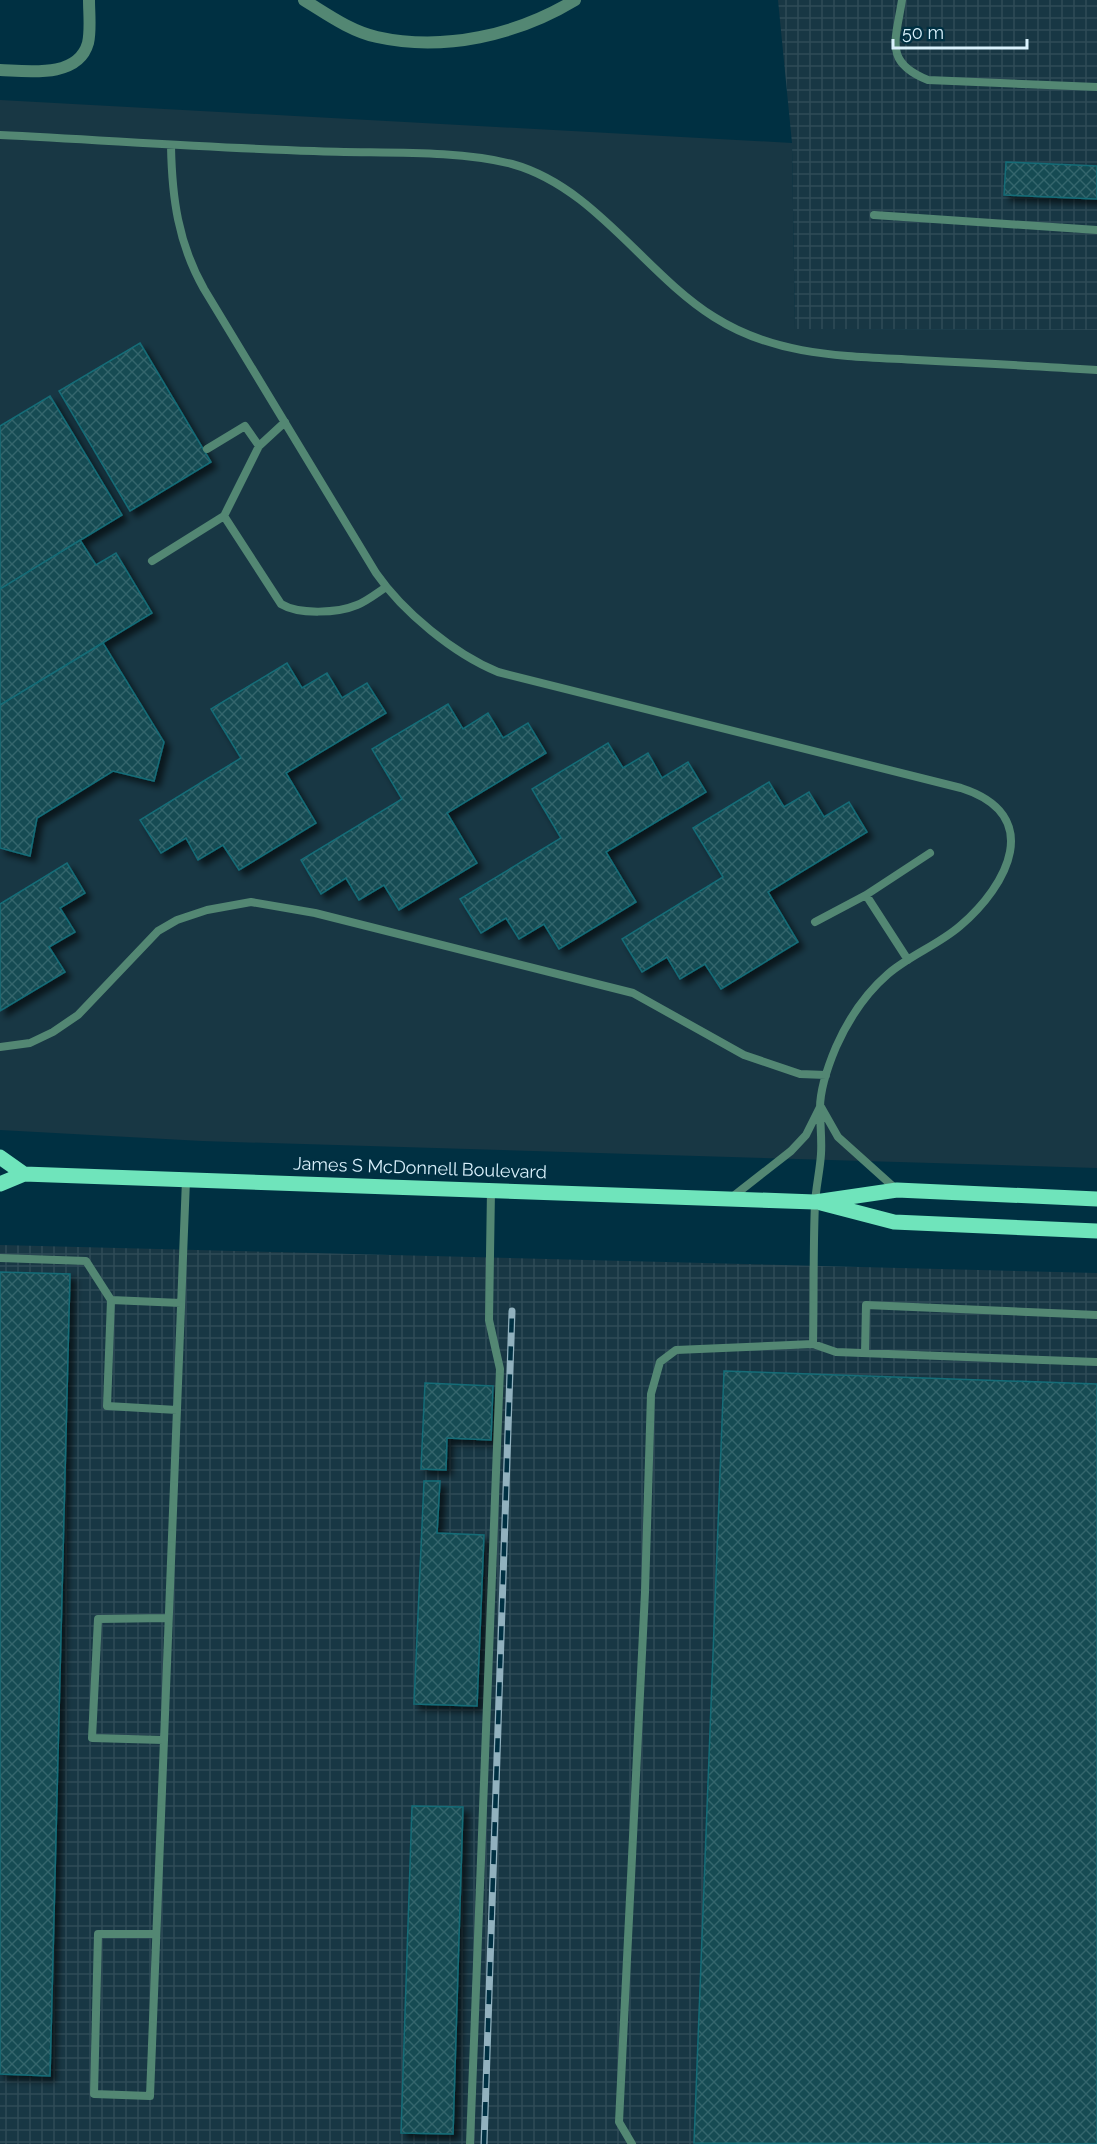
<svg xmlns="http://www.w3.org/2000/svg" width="1097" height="2144" font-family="Raleway,sans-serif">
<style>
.built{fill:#183744}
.industrial{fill:url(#industrial-grid)}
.building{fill:url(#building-cross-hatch);stroke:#146c77;stroke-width:1.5;filter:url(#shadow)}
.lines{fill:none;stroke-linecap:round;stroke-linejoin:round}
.lane{stroke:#538773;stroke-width:8}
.street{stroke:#538773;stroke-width:12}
.primary{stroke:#6fe4bb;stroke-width:15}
.rail-casing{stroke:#91b1be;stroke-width:7}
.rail{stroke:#003042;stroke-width:4.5;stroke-dasharray:14;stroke-linecap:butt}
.labels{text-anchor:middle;stroke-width:4.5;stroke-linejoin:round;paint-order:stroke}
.street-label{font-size:18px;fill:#d9f1fc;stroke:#003042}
</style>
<defs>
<pattern id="industrial-grid" width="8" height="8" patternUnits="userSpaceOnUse" patternTransform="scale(1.5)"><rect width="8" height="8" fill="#183744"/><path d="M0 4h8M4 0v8" fill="none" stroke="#2e4b57"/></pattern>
<pattern id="building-cross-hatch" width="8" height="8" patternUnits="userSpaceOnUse" patternTransform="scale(1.5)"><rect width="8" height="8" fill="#124b52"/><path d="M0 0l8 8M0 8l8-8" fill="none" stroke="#34656c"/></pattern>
<filter id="shadow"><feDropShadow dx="5.5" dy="5.5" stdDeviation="3" flood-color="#0009"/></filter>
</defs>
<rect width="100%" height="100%" fill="#003042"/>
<!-- built -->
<path class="built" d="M0,100l792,43 3,186 302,1v838l-895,-27 -202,-11z"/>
<!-- industrial -->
<path class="industrial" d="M778,0h319v330l-302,-1 -3,-186z
M0,1245l1097,28v871h-1097z"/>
<!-- building -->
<path class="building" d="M1006,162l91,4v33l-93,-4z
M140,343l71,119 -81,49 -71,-120z
M50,396l72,119 -122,74v-163z
M80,540l16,25 20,-12 36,60 -152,92v-116z
M103,643l61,99 -10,39 -41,-10 -76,47 -7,38 -30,-8v-143z
M287,663l15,25 25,-15 15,25 25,-15 19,30 -100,60 30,50 -77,47 -16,-25 -25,15 -12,-22 -25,15 -21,-33 101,-62 -30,-49z
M448,704l15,25 25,-16 15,25 25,-15 18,30 -99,60 30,50 -78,47 -15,-25 -25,15 -13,-22 -25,16 -20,-34 101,-61 -30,-50z
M608,743l15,25 25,-15 14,25 26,-16 18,30 -100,60 30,50 -77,47 -15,-25 -25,15 -13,-21 -25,15 -21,-34 101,-61 -29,-49z
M769,782l15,25 25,-15 15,25 25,-15 18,30 -99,60 30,50 -77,47 -16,-25 -25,15 -13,-22 -25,15 -20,-33 101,-62 -30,-49z
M67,863l18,30 -25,15 15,24 -26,15 16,25 -65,39v-107z
M0,1272l70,2 -20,802 -50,-2z
M724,1371l373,13v760l-403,-1z
M425,1383l68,3 -2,54 -44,-2 -1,32 -25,-1z
M424,1481h16l-3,52 47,2 -7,171 -63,-2z
M412,1806l51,1 -10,327 -52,-1z"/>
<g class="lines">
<!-- lane -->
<path class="lane" d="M902,0c-6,40 -19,62 26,80l169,7
M0,135c105,5 209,13 314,16 61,3 139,-2 198,13 83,23 132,109 202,153 63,40 132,39 203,43 60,3 120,6 180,10
M171,146c1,52 7,97 33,143l172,284c27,39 78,81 122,99l463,116c84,27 47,97 -1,138 -22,19 -50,29 -72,48 -22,19 -40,46 -52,73 -8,19 -16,41 -16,61 0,16 2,31 1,46 -1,16 -5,33 -6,49 -2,47 -1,94 -2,141
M874,215l223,15
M285,422l-26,24 -35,70 57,88c18,11 57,9 76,1 10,-4 20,-12 29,-18
M207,449l38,-23 14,20
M152,561l72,-45
M866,895l42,65
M815,922l51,-27 64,-42
M0,1047l30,-4 23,-11 25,-17 80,-84 19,-11 30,-10 44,-8 64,11 318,80 111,62 56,19 26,1
M821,1107l17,30 59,53
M731,1198l60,-47 15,-16 14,-28
M0,1258l86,3 25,39 70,3
M111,1300l-4,106 70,4
M865,1353l1,-48 231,10
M163,1740l-71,-2 6,-119 70,-1
M156,1934h-58l-4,160 56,2 36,-916
M470,2144l30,-775 -11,-49 2,-130
M632,2144l-13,-22 26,-530 6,-198 9,-32 16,-12 137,-6 23,8 261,10"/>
<!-- street -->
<path class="street" d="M304,0c23,14 46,31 73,37 67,15 140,-2 198,-37
M0,70c27,1 78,9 88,-27 3,-13 1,-30 1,-43"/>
<!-- primary -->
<path class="primary" d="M0,1157l24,17
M0,1184l24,-10 791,28 82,-12 200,9
M821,1203l73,19 203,9"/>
<!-- rail casing -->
<g class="rail-casing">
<path id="rail" d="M484,2144l28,-833"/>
</g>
<!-- rail -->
<use href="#rail" class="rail"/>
</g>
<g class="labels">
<!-- street labels -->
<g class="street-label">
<text transform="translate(420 1168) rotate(2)" y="6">James S McDonnell Boulevard</text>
</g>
</g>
<!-- scale -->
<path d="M893 39v9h134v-9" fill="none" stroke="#d9f1fc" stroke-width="3"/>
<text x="902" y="39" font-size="18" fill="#d9f1fc" stroke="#003042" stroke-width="4.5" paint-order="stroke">50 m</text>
</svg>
